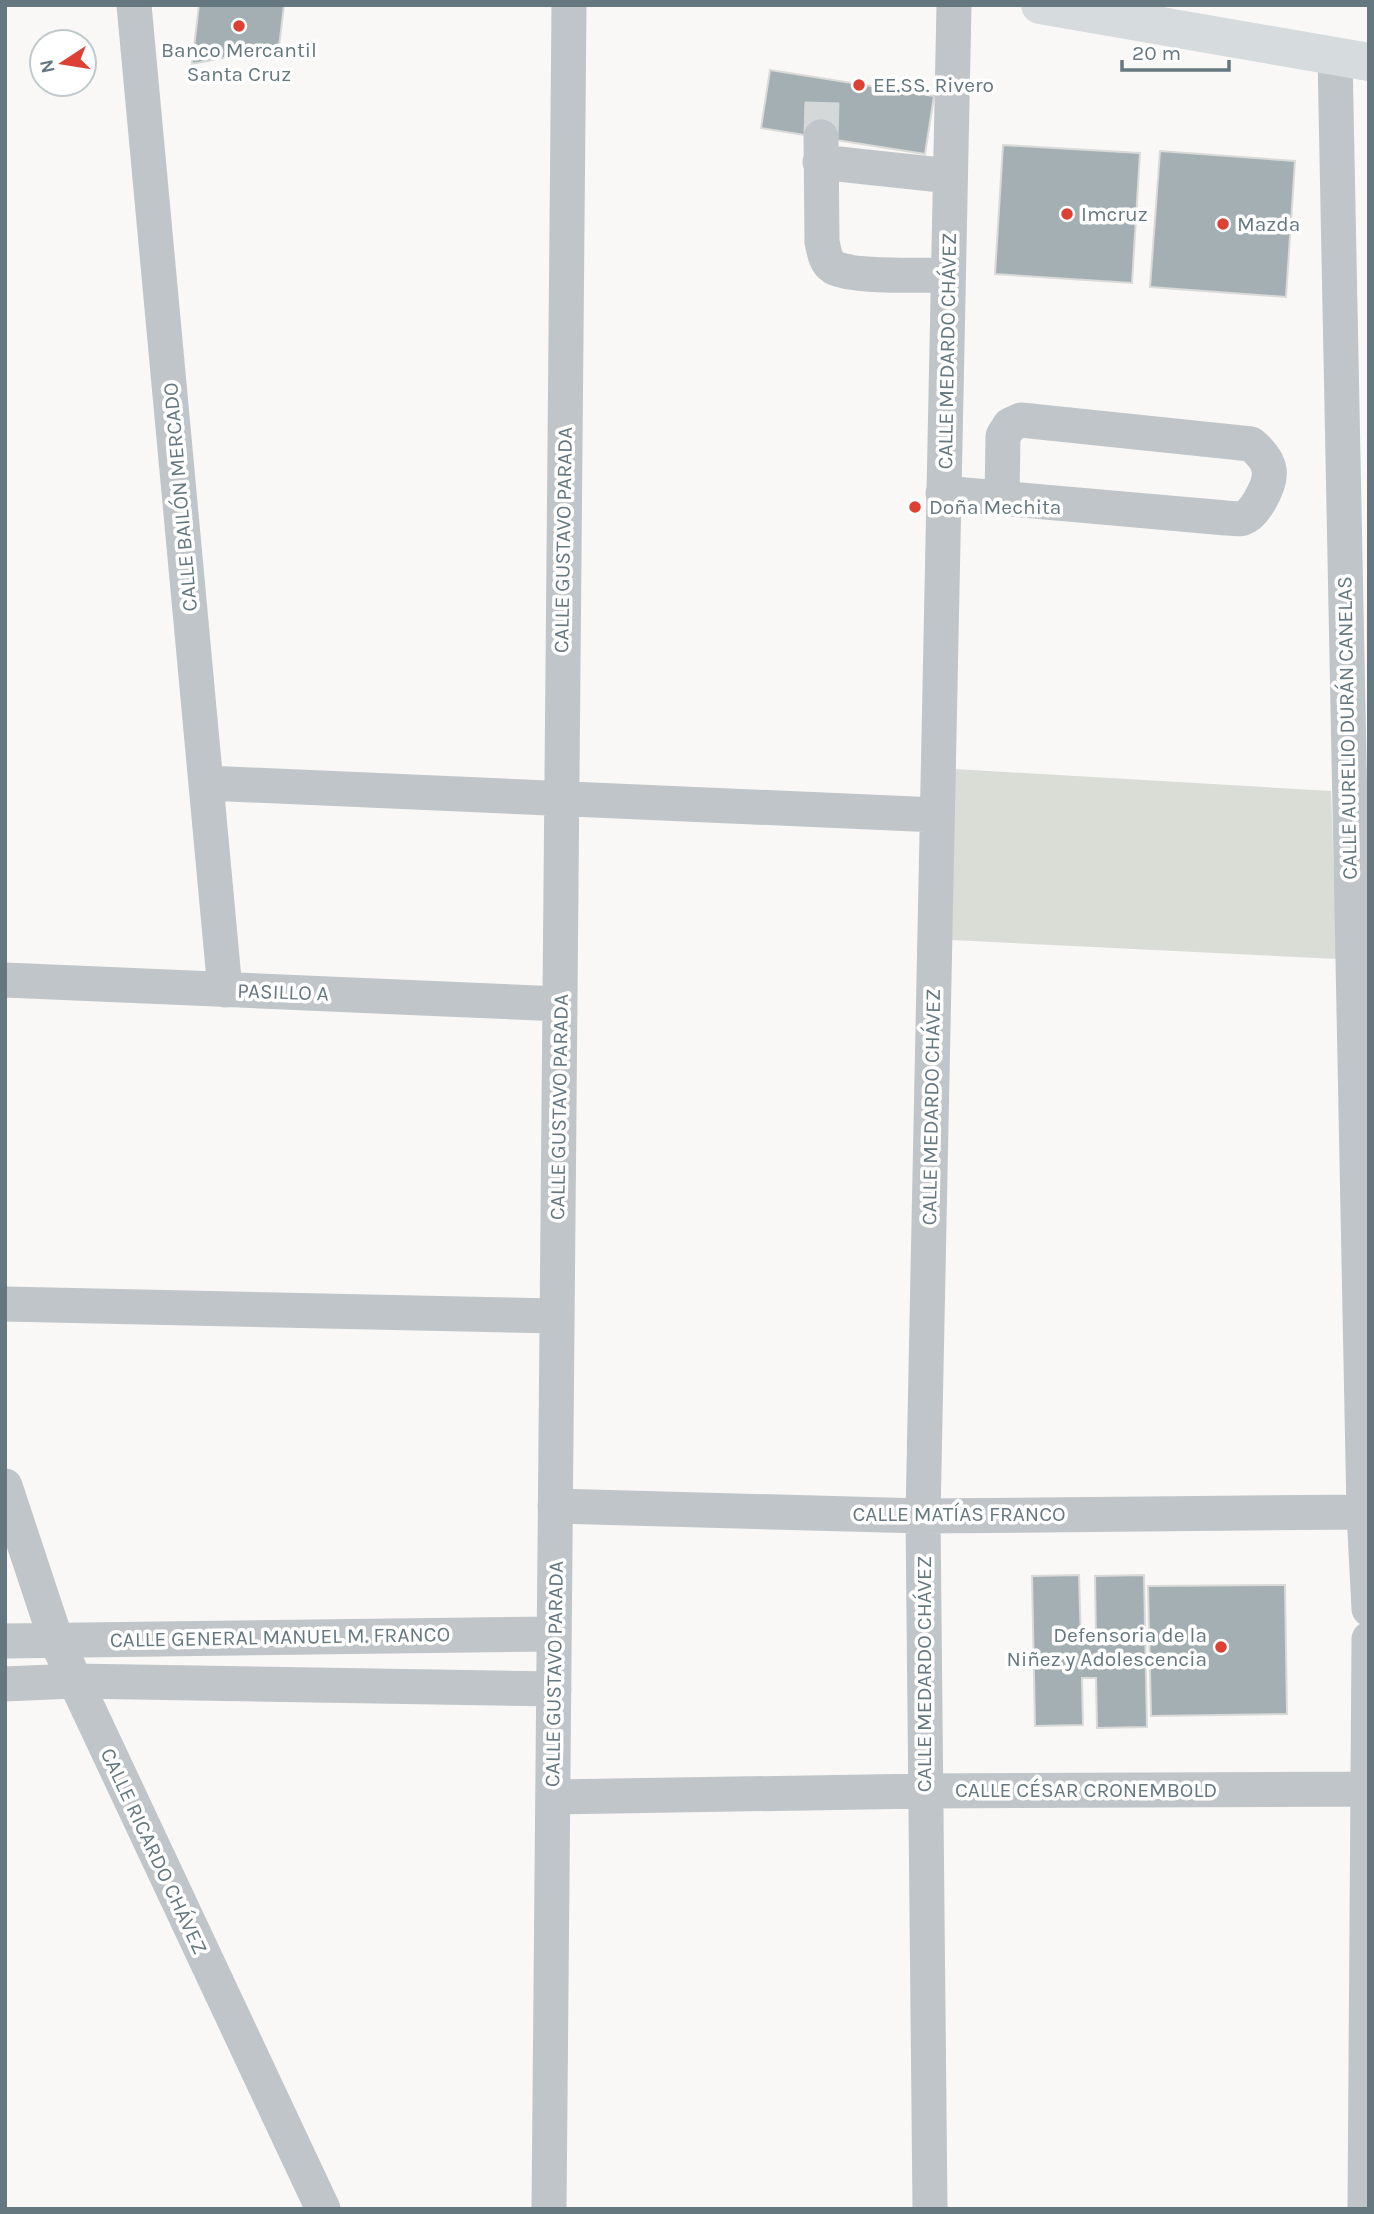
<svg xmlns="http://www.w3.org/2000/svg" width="1374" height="2214" font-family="Karla,sans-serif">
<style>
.green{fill:#d9ddd6}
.building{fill:#a4afb3;stroke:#dadad9;stroke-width:2}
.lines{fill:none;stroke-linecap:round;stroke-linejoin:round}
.minor-tunnel{stroke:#d4d8d8;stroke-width:35;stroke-dasharray:35 18;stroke-linecap:butt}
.minor{stroke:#bfc5c8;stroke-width:35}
.major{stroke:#d6dbde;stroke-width:38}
.poi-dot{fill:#dc4133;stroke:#fff;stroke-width:2.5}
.labels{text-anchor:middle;stroke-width:7;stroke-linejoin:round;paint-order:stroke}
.poi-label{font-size:21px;fill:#657880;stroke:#fff;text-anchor:start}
.street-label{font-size:21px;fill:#657880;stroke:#fff}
</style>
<rect width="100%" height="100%" fill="#f9f8f6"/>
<!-- green -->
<path class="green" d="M955,769l376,22 6,168 -385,-19z"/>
<!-- building -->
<path class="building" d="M199,5h85l-5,42 -87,17z
M770,70l164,26 -9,58 -164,-26z
M1003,145l137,8 -8,130 -137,-9z
M1160,151l135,10 -9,136 -136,-10z
M1079,1575l2,66h15l-1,-65 49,-1 3,152 -50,1 -1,-50h-14l1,47 -48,1 -3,-150z
M1285,1585l2,129 -136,2 -3,-130z"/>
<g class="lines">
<!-- minor-tunnel -->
<path class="minor-tunnel" d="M821,137l1,-38"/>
<!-- minor -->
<path class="minor" d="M134,5l91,985
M1335,56l29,1456 5,97
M821,137l1,105c2,8 3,20 11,25 19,11 91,8 115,8
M820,162l130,14
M943,493l283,25c5,0 13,2 17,0 7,-2 13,-11 16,-16 15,-25 15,-39 -8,-58l-230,-24 -11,5 -7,11 -1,62
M207,783l730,32
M5,980l555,24
M5,1304l552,12
M5,1486l51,154 267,569
M555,1506l368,10 441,-4
M5,1641l549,-7
M5,1684l69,-3 480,8
M553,1797l372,-6 441,-2
M549,2209l20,-2204
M930,2209l-7,-693 31,-1511
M1365,2209l4,-570"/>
<!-- major -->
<path class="major" d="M1040,5l329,57"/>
</g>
<!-- markers -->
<g class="poi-dot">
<circle cx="239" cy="26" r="7"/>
<circle cx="859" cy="85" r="7"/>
<circle cx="1067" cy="214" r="7"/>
<circle cx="1223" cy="224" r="7"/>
<circle cx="915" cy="507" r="7"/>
<circle cx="1221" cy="1647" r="7"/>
</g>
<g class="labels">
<!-- poi labels -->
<g class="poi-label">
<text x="239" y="57" text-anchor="middle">Banco Mercantil<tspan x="239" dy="24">Santa Cruz</tspan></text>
<text x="873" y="92">EE.SS. Rivero</text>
<text x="1081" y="221">Imcruz</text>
<text x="1237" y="231">Mazda</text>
<text x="929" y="514">Doña Mechita</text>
<text x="1207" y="1642" text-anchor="end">Defensoria de la<tspan x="1207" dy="24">Niñez y Adolescencia</tspan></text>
</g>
<!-- street labels -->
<g class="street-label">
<text transform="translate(947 351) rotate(-89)" y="7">CALLE MEDARDO CHÁVEZ</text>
<text transform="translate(180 497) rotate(-95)" y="7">CALLE BAILÓN MERCADO</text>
<text transform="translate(563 540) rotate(-89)" y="7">CALLE GUSTAVO PARADA</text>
<text transform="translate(1347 728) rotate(-91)" y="7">CALLE AURELIO DURÁN CANELAS</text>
<text transform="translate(283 992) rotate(2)" y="7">PASILLO A</text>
<text transform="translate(559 1107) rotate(-89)" y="7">CALLE GUSTAVO PARADA</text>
<text transform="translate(931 1107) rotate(-89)" y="7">CALLE MEDARDO CHÁVEZ</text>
<text x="959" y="1521">CALLE MATÍAS FRANCO</text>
<text transform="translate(280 1637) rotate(-1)" y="7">CALLE GENERAL MANUEL M. FRANCO</text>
<text transform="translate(554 1674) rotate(-89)" y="7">CALLE GUSTAVO PARADA</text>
<text transform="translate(924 1674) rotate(-90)" y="7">CALLE MEDARDO CHÁVEZ</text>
<text x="1086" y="1797">CALLE CÉSAR CRONEMBOLD</text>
<text transform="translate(154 1851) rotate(65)" y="7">CALLE RICARDO CHÁVEZ</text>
</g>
</g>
<!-- border -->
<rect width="1374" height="2214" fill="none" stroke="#657880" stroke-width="14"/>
<!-- north arrow -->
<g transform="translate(63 63) rotate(258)"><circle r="33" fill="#ffffff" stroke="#c1c9cc" stroke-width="2"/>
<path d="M0-5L12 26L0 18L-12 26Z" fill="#dc4133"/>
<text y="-10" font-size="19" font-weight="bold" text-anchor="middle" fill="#657880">N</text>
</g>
<!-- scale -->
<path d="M1122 60v10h107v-10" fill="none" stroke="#657880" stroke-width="3.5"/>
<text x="1132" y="60" font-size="21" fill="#657880" stroke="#ffffff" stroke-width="5" paint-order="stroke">20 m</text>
</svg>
